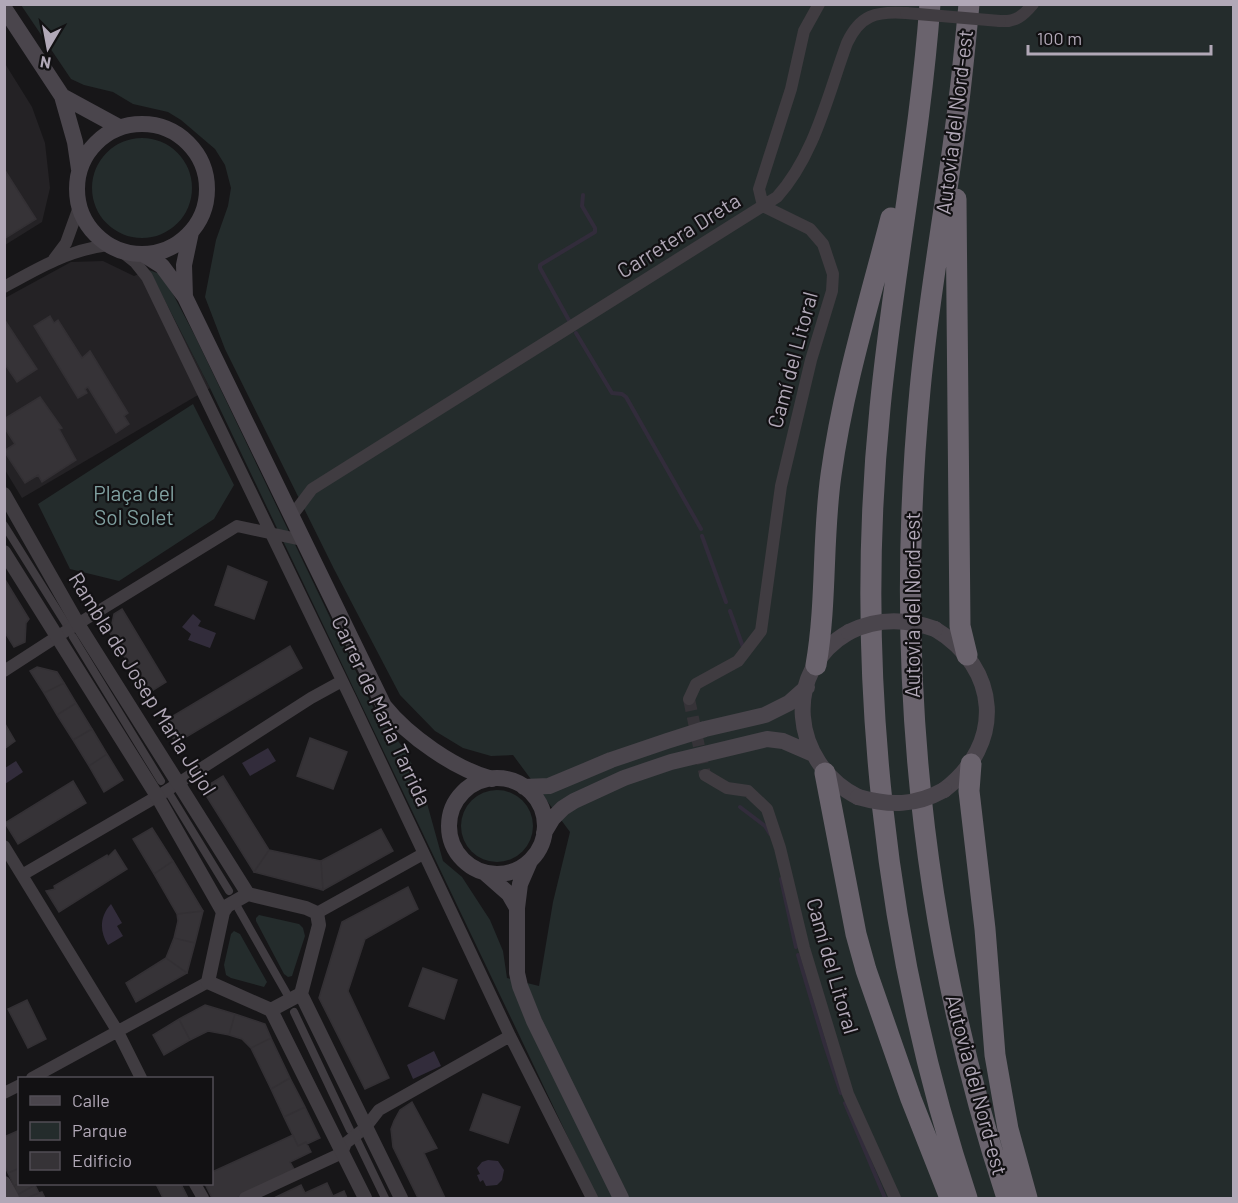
<svg xmlns="http://www.w3.org/2000/svg" width="1238" height="1203" font-family="Barlow,sans-serif">
<style>
.built{fill:#242225}
.green{fill:#242c2c}
.water{fill:#322c3b}
.lines{fill:none;stroke-linecap:round;stroke-linejoin:round}
.stream{stroke:#322c3b;stroke-width:4}
.building{fill:#363337;stroke:#333034;stroke-width:1.5}
.minor-tunnel{stroke:#363338;stroke-width:12;stroke-dasharray:12 6;stroke-linecap:butt}
.pedestrian{stroke:#403c41;stroke-width:8}
.minor{stroke:#403c41;stroke-width:12}
.tertiary{stroke:#403c41;stroke-width:14}
.secondary{stroke:#4a454c;stroke-width:16}
.motorway{stroke:#6a636d;stroke-width:21}
.minor-bridge{stroke:#403c41;stroke-width:12}
.secondary-bridge{stroke:#4a454c;stroke-width:16}
.labels{text-anchor:middle;stroke-width:4.5;stroke-linejoin:round;paint-order:stroke}
.street-label{font-size:21px;fill:#b1a8b7;stroke:#121113}
.park-label{font-size:21px;fill:#80a1a1;stroke:#121113}
</style>
<rect width="100%" height="100%" fill="#171618"/>
<!-- built -->
<path class="built" d="M4,62l28,45 13,36 5,45 -8,34 -37,23z
M103,261l31,15 15,-6 61,118 -188,110 -17,-28v-172l66,-36z"/>
<!-- green -->
<path class="green" d="M21,5h1212v1193h-636l-387,-810 -61,-118 14,5 32,61 179,373 33,44 18,43 18,65 19,16 28,43 13,31 4,27 32,8 14,-84 17,-70 -57,-77 -22,1 -28,-8 -28,-17 -35,-36 -66,-126 -109,-220 -20,-52 11,-57 12,-34 3,-18 -6,-23 -10,-16 -34,-29 -13,-8 -35,-8 -20,-12 -29,-7 -13,-6z
M92 188a50 50 0 1 1 100 0a50 50 0 1 1-100 0Z
M193,404l41,81 -20,34 -95,62 -49,-12 -32,-65z
M461 826a36 36 0 1 1 72 0a36 36 0 1 1-72 0Z
M259,915l40,9 4,4 2,8 -13,40 -4,1 -4,-3 -28,-53v-3z
M234,931l6,3 27,48 -3,5 -33,-9 -5,-3 -2,-10 7,-31z"/>
<!-- water -->
<path class="water" d="M193,614l8,7 -3,5 18,7 -6,15 -22,-8 3,-6 -9,-7z
M268,748l8,13 -26,15 -8,-13z
M16,761l7,11 -18,12v-16z
M111,904l11,19 -5,3 6,10 -15,9c-9,-14 -8,-29 3,-41z
M434,1051l7,15 -28,13 -6,-14z
M488,1160l10,1 6,9 -2,10 -5,5 -11,1 -3,-6 -3,2 -3,-7 3,-1 -3,-6 5,-6z"/>
<g class="lines">
<!-- stream -->
<path class="stream" d="M571,324l-31,-56v-3l55,-33v-4l-13,-22 1,-11
M576,333l36,60 10,1 4,3 75,132
M702,536l24,66
M730,611l13,36
M740,807l25,19 5,8
M781,879l15,68
M798,955l26,87 17,51
M845,1103l40,95"/>
</g>
<!-- building -->
<path class="building" d="M4,169l32,50 -32,20z
M50,316l4,7 4,-3 24,38 8,-7 38,62 -4,3 5,8 -13,9 -28,-46 -3,2 2,4 -9,5 -44,-72z
M4,319l33,50 -20,13 -13,-19z
M40,397l22,31 -3,1 17,31 -34,22 -4,-7 -13,8 -21,-32 11,-7 -11,-17v-8z
M228,566l39,16 -13,37 -39,-14z
M4,578l25,41 -3,4 -1,19 -11,5 -10,-16z
M122,609l44,73 -19,12 -37,-61 4,-19z
M290,646l12,22 -126,75 -13,-21z
M37,667l20,5 7,11 -20,10 -14,-22z
M64,683l12,20 -19,12 -13,-22z
M76,703l16,26 -19,11 -16,-25z
M5,724l10,17 -11,8v-25z
M92,729l15,25 -18,12 -16,-26z
M310,738l37,14 -14,37 -36,-13z
M107,754l16,26 -19,12 -15,-26z
M223,776l46,74 -15,22 -52,-83z
M73,781l13,22 -68,41 -13,-21z
M152,828l21,33 -19,13 -21,-35z
M381,829l12,22 -70,39 -2,-29z
M115,850l12,19 -68,43 -13,-21 9,-2 -1,-3 53,-31 1,2z
M269,850l52,11 2,29 -69,-18z
M173,861l30,50 -26,3 -23,-40z
M408,887l10,22 -53,30 -17,52 41,87 -24,11 -46,-91 23,-76z
M203,911l-8,32 -21,-5 4,-17 -1,-7z
M174,938l21,5 -8,30 -21,-15z
M166,958l21,15 -51,29 -10,-19z
M423,968l34,12 -13,39 -35,-13z
M27,1000l19,39 -18,9 -20,-39z
M205,1005l30,9 -6,21 -21,-4 -18,9 -11,-21z
M235,1014l30,10 6,14 -20,10 -9,-9 -13,-4z
M179,1019l11,21 -26,15 -11,-20z
M271,1038l19,40 -19,11 -20,-41z
M290,1078l15,29 -21,10 -13,-28z
M483,1094l37,13 -12,36 -38,-13z
M412,1102l25,46 -13,5 21,45h-27l-25,-51 -2,-18 3,-8 6,-11z
M305,1107l15,31 -13,6 -1,-2 -8,4 -14,-29z
M20,1130v38l-12,5 -4,-8v-28z
M293,1135l5,11 8,-4 5,10 -21,10 5,9 -58,27h-25l-7,-14h7v-12z
M20,1168v15l-6,3 -6,-13z
M20,1183l14,1 1,1 -18,10 -3,-9z
M327,1183l6,13 11,-5 3,7h-73l27,-13 4,8z
M156,1184h25l7,14h-25z
M35,1185l4,8 -12,5h-8l-2,-3z
M42,1192l3,6h-18l12,-5z"/>
<g class="lines">
<!-- minor-tunnel -->
<path class="minor-tunnel" d="M689,699l16,76"/>
<!-- pedestrian -->
<path class="pedestrian" d="M4,525l62,99
M73,637l88,144
M169,793l60,98
M238,908l49,86
M294,1012l56,118
M357,1140l28,58"/>
<!-- minor -->
<path class="minor" d="M1000,21c16,1 23,-5 33,-17
M120,250l15,12 12,15 203,420 160,339 82,162
M54,259l12,-16 13,-36
M4,287c34,-19 65,-37 104,-42
M291,517l21,-28 465,-292c38,-42 51,-103 70,-154 13,-28 29,-32 59,-30
M4,671l54,-35 179,-110 65,14
M689,699l7,-15 42,-23 23,-30 20,-145 30,-126 21,-69 1,-17 -10,-30 -13,-15 -47,-23 -4,-17 32,-100 13,-58 15,-27
M705,775l22,13 21,3 19,18 13,39 24,100 44,146 47,104
M4,846l114,186 23,46
M22,875l141,-82 148,-95 31,-17
M317,913l106,-59
M32,1078l176,-96
M4,1093l16,-8
M195,1184l8,14
M245,1198l97,-45 4,-10 19,-15 14,-18 131,-74"/>
<!-- tertiary -->
<path class="tertiary" d="M4,494l74,130 170,270
M4,552l153,244 66,116
M301,994l-30,16 -63,-28 15,-70 4,-6 21,-12 58,14 11,5 2,12 -18,69 100,204
M271,1010l94,188
M4,1183l8,15"/>
<!-- secondary -->
<path class="secondary" d="M4,8l58,88 13,46 4,27
M62,96l57,31
M77 189a65 65 0 1 1 130 0a65 65 0 1 1-130 0Z
M143,254l19,12 23,31 199,409c24,30 71,63 108,73
M185,297l-1,-32 7,-33
M935,629c65,39 70,115 9,161
M849,632c-68,39 -58,131 9,165
M449 826a48 48 0 1 1 96 0a48 48 0 1 1-96 0Z
M524,787l25,-1 62,-26 56,-19 38,-12 60,-14 24,-12 18,-16
M544,833l9,-15 10,-10 11,-7 50,-23 47,-16 96,-23 16,2 30,13
M530,861l-10,23 -3,24v65l3,13 14,35 87,177
M484,872l25,22 8,14"/>
<!-- motorway -->
<path class="motorway" d="M930,4c-10,136 -37,269 -50,404 -26,261 4,541 87,790
M969,4c-4,43 -8,85 -14,127 -11,86 -27,172 -35,259 -26,274 1,547 87,808
M956,199l4,427 7,29
M816,665c11,-63 6,-127 15,-190 12,-88 38,-172 60,-257
M971,764l-2,27 16,138 10,126 13,74 19,69
M825,773l31,161 10,36 45,129 39,99"/>
<!-- minor-bridge -->
<path class="minor-bridge" d="M906,13l94,8"/>
<!-- secondary-bridge -->
<path class="secondary-bridge" d="M849,632c28,-14 56,-14 86,-3
M858,797c32,9 57,9 86,-7"/>
</g>
<g class="labels">
<!-- street labels -->
<g class="street-label">
<text transform="translate(955 122) rotate(-83)" y="7">Autovia del Nord-est</text>
<text transform="translate(679 236) rotate(-32)" y="7">Carretera Dreta</text>
<text transform="translate(793 360) rotate(-75)" y="7">Camí del Litoral</text>
<text transform="translate(913 605) rotate(-90)" y="7">Autovia del Nord-est</text>
<text transform="translate(142 684) rotate(58)" y="7">Rambla de Josep Maria Jujol</text>
<text transform="translate(381 711) rotate(65)" y="7">Carrer de Maria Tarrida</text>
<text transform="translate(832 966) rotate(74)" y="7">Camí del Litoral</text>
<text transform="translate(976 1085) rotate(75)" y="7">Autovia del Nord-est</text>
</g>
<!-- park labels -->
<g class="park-label">
<text x="134" y="501">Plaça del<tspan x="134" dy="24">Sol Solet</tspan></text>
</g>
</g>
<!-- border -->
<rect width="1238" height="1203" fill="none" stroke="#b1a8b7" stroke-width="12"/>
<!-- legend -->
<rect x="18" y="1077" width="195" height="108" fill="#121113" stroke="#524d55" stroke-width="1.5"/>
<rect x="30" y="1096" width="30" height="9" fill="#4a454c" stroke="#524d55" stroke-width="1.5"/>
<text x="72" y="1107" font-size="18" fill="#b1a8b7">Calle</text>
<rect x="30" y="1122" width="30" height="18" fill="#242c2c" stroke="#524d55" stroke-width="1.5"/>
<text x="72" y="1137" font-size="18" fill="#b1a8b7">Parque</text>
<rect x="30" y="1152" width="30" height="18" fill="#363337" stroke="#524d55" stroke-width="1.5"/>
<text x="72" y="1167" font-size="18" fill="#b1a8b7">Edificio</text>
<!-- north arrow -->
<g transform="translate(48 48) rotate(190)" stroke="#121113" stroke-width="4.5" paint-order="stroke">
<path d="M0-4.5L10 22L0 15L-10 22Z" fill="#b1a8b7"/>
<text y="-9" font-size="16" font-weight="bold" text-anchor="middle" fill="#b1a8b7">N</text>
</g>
<!-- scale -->
<path d="M1028 45v9h183v-9" fill="none" stroke="#b1a8b7" stroke-width="3"/>
<text x="1037" y="45" font-size="18" fill="#b1a8b7" stroke="#121113" stroke-width="4.5" paint-order="stroke">100 m</text>
</svg>
